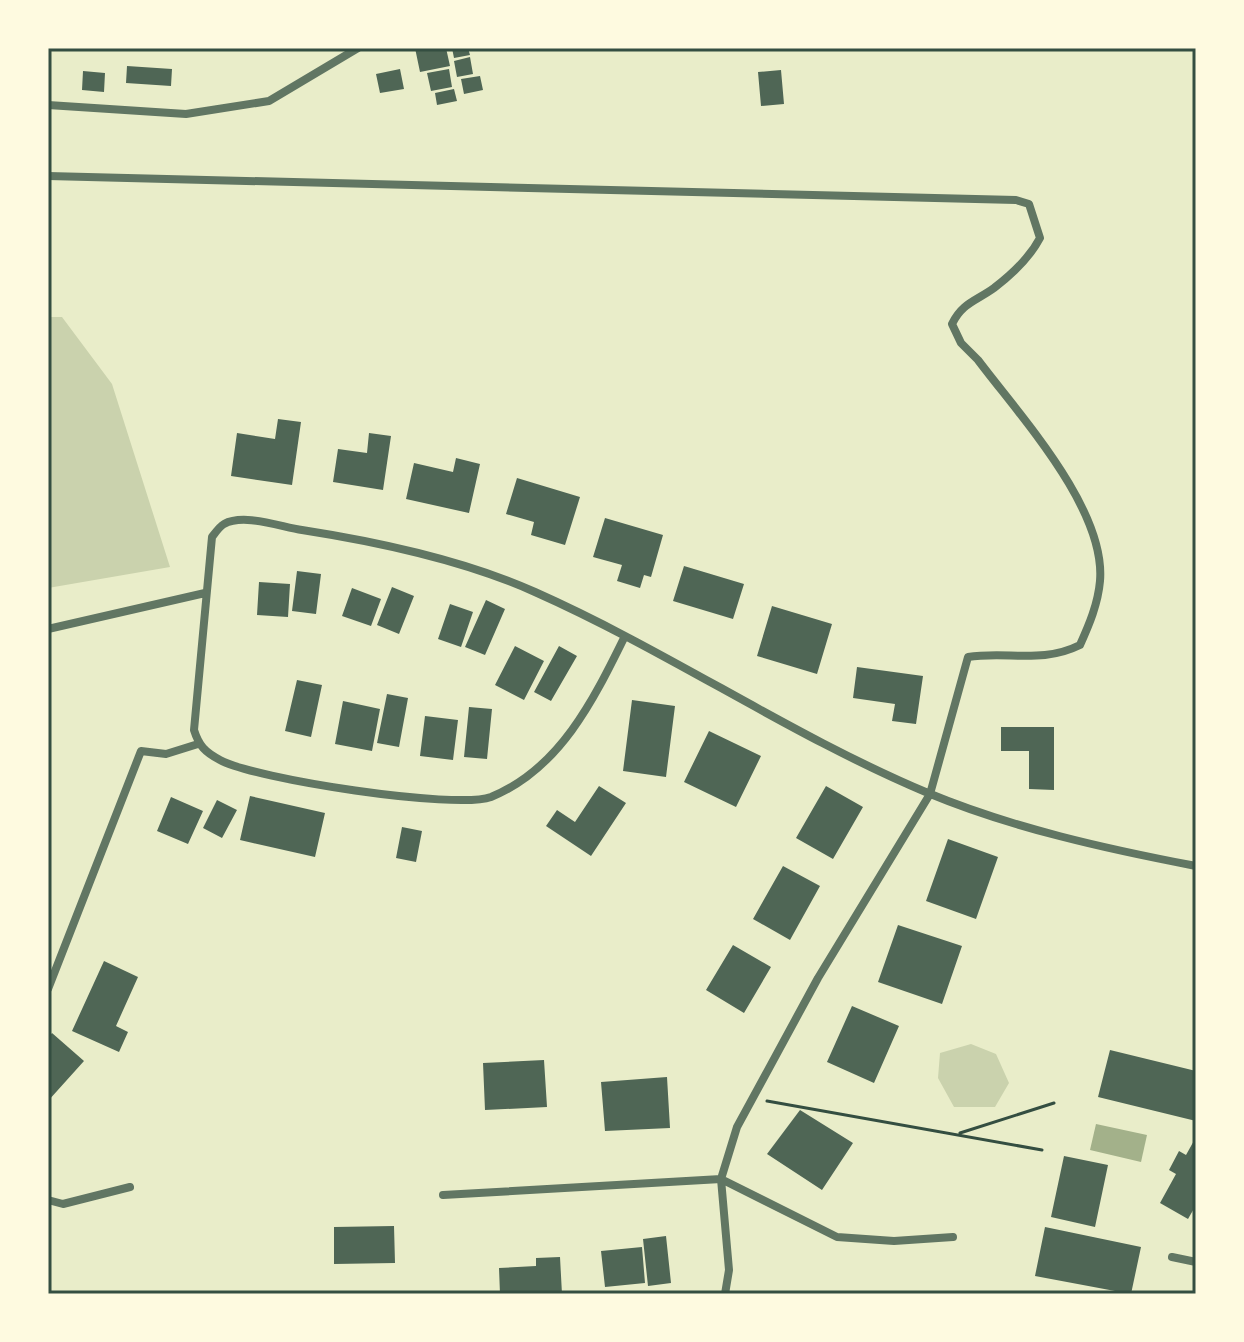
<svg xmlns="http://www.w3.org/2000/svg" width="1244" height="1342" font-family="'Asap Condensed',sans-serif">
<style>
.green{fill:#cad2ad}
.water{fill:#a3b18a}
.building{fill:#4f6655}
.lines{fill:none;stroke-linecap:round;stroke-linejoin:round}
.path{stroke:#344e41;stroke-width:3}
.minor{stroke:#617663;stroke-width:8}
.neatline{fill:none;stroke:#344e41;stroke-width:3}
</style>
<rect width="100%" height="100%" fill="#e9edc9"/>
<!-- green -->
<path class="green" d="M48,317h14l50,67 58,183 -122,21z
M971,1044l25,10 13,29 -14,24h-41l-16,-29 2,-25z"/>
<!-- water -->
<path class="water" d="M1096,1124l51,11 -6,27 -51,-12z"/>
<!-- building -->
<path class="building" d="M415,48h31l4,18 -30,6z
M452,48h16l2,7 -16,3z
M470,57l3,17 -16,3 -3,-16z
M127,66l45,3 -1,17 -45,-3z
M400,69l4,20 -24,4 -4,-19z
M449,69l3,18 -21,4 -4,-18z
M781,70l3,34 -23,2 -3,-34z
M83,71l22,2 -1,19 -22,-2z
M480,76l3,14 -19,4 -3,-15z
M454,89l3,12 -20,4 -2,-12z
M278,419l23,3 -9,63 -61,-9 6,-43 38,6z
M369,433l22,3 -8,54 -50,-8 5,-33 29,4z
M456,458l24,6 -11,49 -63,-14 8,-36 39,9z
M517,478l63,19 -15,48 -34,-10 3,-13 -28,-8z
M605,518l58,17 -12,42 -7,-2 -4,13 -23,-7 5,-16 -29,-8z
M684,566l60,18 -11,35 -60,-18z
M297,571l24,3 -5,40 -24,-3z
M259,582l31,2 -2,33 -31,-2z
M392,587l22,9 -15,38 -22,-9z
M352,588l29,11 -10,27 -29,-10z
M486,600l19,9 -20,46 -20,-8z
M450,604l23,8 -12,35 -23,-8z
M772,606l60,18 -15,50 -60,-18z
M515,646l29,15 -20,39 -29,-15z
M559,646l18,10 -26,45 -17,-9z
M857,667l66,9 -7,48 -24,-3 3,-17 -42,-6z
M297,680l25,5 -11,52 -26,-6z
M387,694l21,4 -9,49 -22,-4z
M632,700l43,6 -9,71 -43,-6z
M343,701l37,8 -8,42 -37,-7z
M469,707l23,2 -5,50 -23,-2z
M425,716l33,4 -5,40 -33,-4z
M1001,727h53v63l-25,-1v-38h-28z
M709,731l52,25 -25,51 -52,-25z
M599,786l27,17 -35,53 -45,-30 11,-16 18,12z
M826,786l37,21 -30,52 -37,-21z
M250,796l75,17 -10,44 -75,-17z
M171,797l32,14 -15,33 -31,-13z
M217,800l20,10 -15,28 -19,-10z
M402,827l20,4 -6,31 -20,-4z
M948,839l50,18 -22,62 -50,-18z
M783,866l37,20 -30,54 -37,-21z
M898,925l64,21 -20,58 -64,-22z
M733,945l38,22 -27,46 -38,-23z
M104,961l34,16 -22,49 12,6 -9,20 -47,-21z
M852,1006l47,20 -25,57 -47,-21z
M52,1033l32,28 -36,40v-63z
M1110,1050l86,21v50l-98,-24z
M544,1060l3,47 -62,3 -2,-47z
M667,1077l3,51 -65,3 -4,-49z
M800,1110l53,33 -31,47 -55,-36z
M1196,1137v68l-8,14 -28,-16 16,-29 -7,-4 10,-19 7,4z
M1064,1156l44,9 -13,62 -44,-10z
M394,1226l1,37 -61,1v-37z
M1045,1227l96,20 -10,47 -96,-18z
M666,1236l5,47 -23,3 -5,-47z
M642,1247l3,36 -40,4 -4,-36z
M560,1257l2,37h-62l-1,-26 37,-2v-8z"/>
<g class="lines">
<!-- path -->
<path class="path" d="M767,1101l275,49
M960,1133l94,-30"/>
<!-- minor -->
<path class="minor" d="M48,105l138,9 83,-13 89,-53
M48,176l968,24 13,4 11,34c-10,19 -29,37 -46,50 -18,13 -32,15 -42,36l9,19 17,17c42,56 128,149 122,221 -2,23 -11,44 -20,64 -38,19 -73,6 -112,12l-38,137 -112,184 -81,149 -16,52 8,91 -4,24
M48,629l157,-36
M625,636c-31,63 -65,133 -134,161 -35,13 -237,-18 -271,-37 -15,-8 -21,-14 -26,-30l18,-193c3,-4 8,-11 12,-13 20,-11 57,3 78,6 77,12 162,30 233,62 135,60 257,144 393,201 84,35 179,56 268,73
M48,989l93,-238 25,3 32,-10
M443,1195l278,-16 116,58 57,4 59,-4
M48,1200l15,4 67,-17
M1172,1257l24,5"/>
</g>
<!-- border -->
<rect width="1244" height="1342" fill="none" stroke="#fefae0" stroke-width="100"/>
<rect x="50" y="50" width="1144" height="1242" class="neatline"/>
</svg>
